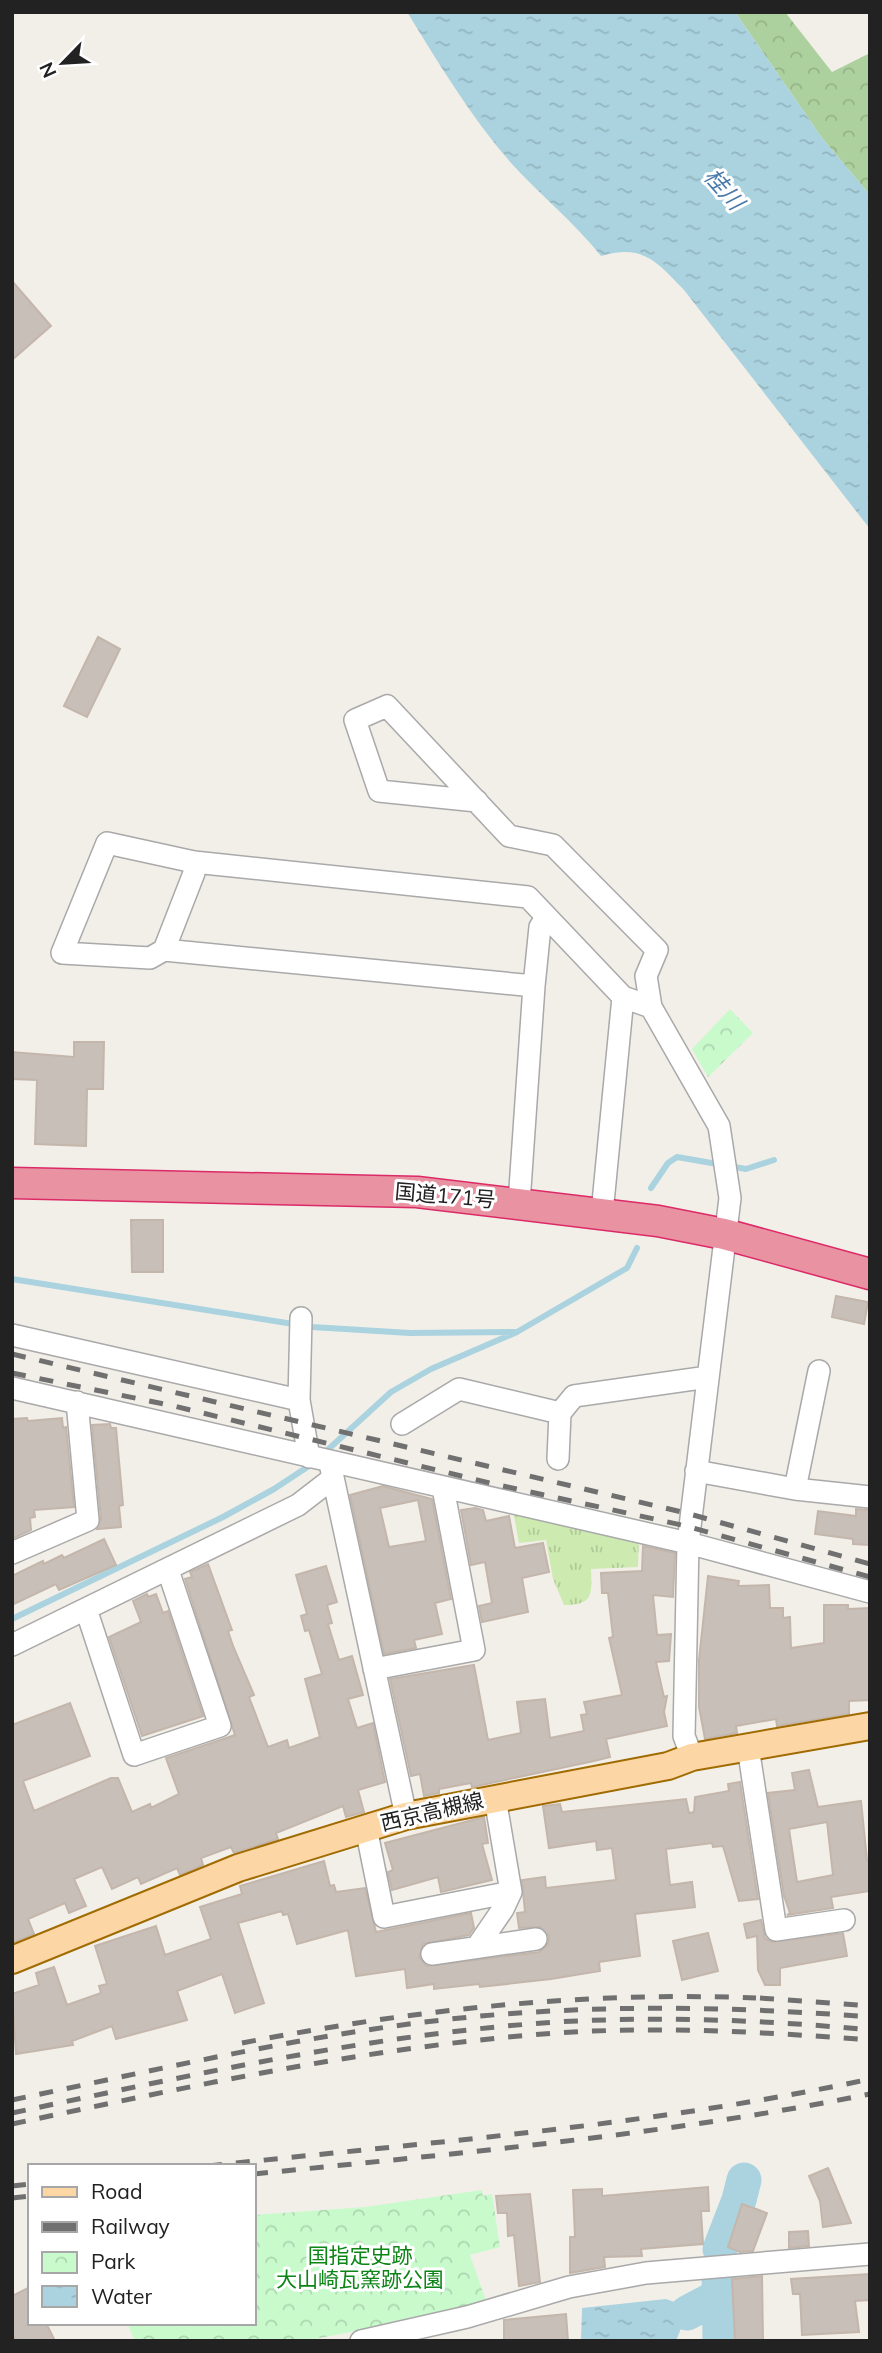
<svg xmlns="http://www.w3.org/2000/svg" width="882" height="2353" font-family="Mulish,'Noto Sans JP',sans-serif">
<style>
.grass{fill:url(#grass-tufts)}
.forest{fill:url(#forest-crowns)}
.park{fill:url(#park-crowns)}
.water{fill:url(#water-ripples)}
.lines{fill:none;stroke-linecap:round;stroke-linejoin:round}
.stream{stroke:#aad3df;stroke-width:6}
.river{stroke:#aad3df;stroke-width:35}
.building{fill:#c7bfb8;stroke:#c4b6ab;stroke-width:2;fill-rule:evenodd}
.minor-casing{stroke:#a9a9a9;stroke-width:24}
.major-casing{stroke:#a06b00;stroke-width:30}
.highway-casing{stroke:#dc2a67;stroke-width:33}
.minor{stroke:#fff;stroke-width:21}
.major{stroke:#fcd6a4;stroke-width:26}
.highway{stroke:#e892a2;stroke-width:30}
.rail{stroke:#707070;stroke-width:5;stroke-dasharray:14 14;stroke-linecap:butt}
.labels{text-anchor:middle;stroke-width:6;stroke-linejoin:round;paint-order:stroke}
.street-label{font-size:21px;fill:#222;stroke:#fff}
.park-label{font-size:21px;fill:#0c8416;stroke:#fff}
.water-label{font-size:23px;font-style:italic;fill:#4a7aab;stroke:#fff}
</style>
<defs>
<pattern id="grass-tufts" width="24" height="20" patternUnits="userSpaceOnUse" patternTransform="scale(1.75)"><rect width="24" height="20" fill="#cdebb0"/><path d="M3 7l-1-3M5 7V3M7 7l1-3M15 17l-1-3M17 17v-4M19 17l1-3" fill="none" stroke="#b0c997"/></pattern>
<pattern id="forest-crowns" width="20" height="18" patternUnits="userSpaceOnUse" patternTransform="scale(1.75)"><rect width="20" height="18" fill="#add19e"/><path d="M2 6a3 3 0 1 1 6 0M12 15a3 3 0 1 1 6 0" fill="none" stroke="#95b388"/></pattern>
<pattern id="park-crowns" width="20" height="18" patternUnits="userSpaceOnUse" patternTransform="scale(1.75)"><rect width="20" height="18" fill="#c8facc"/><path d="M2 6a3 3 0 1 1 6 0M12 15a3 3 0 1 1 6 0" fill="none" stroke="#acd6af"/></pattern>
<pattern id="water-ripples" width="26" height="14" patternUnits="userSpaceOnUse" patternTransform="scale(1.75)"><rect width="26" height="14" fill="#aad3df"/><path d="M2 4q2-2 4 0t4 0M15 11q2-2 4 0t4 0" fill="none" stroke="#92b5bf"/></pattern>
</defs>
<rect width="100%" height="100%" fill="#f2efe9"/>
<!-- grass -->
<path class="grass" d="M512,1506l127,28 -1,33 -47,2c1,26 2,36 -27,36l-11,-26 -7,-39 -27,3z"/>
<!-- forest -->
<path class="forest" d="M735,12h50l47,60 38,-19v142l-48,-57z"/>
<!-- park -->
<path class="park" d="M730,1009l23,24 -45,44 -16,-28z
M482,2190l1,6 9,-2 8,53 -30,8 16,46 -58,16 -124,24h-169l-8,-18h127v-108l111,-8z"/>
<!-- water -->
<path class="water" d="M407,12h328l87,126 48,57v334l-186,-239c-28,-29 -41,-46 -83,-34 -27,-34 -61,-61 -90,-93 -40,-46 -72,-99 -104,-151z
M666,2299l14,5 7,9 -11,28h-95l1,-33z"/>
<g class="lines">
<!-- stream -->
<path class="stream" d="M651,1188l17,-25 9,-6 69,12 28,-9
M12,1279l300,48 98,6 104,-1
M322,1455l69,-63 40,-23 86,-37 110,-64 10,-20
M12,1619l211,-102 51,-28 41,-27"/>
<!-- river -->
<path class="river" d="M720,2249l19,-49 5,-20
M719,2271l1,70
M687,2313l32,-17"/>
</g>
<!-- building -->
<path class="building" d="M12,281l39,45 -39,34z
M98,637l22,12 -33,68 -23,-11z
M74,1042h30l-1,47h-16l-1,57 -51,-2 2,-64 -25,-1v-27l62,5z
M131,1220h32v52h-31z
M836,1296l32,6 -4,22 -32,-7z
M27,1418l1,3 34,-3 1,10 3,-1 8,80 -40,3 1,7 -5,1 1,12 -19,9v-120z
M110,1424l1,4h5l7,77 -4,1 2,21 -24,2 4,-10 -9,-94z
M383,1486l49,13 19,100 -16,4 7,31 -28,6 2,8 -32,6 -34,-159zM418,1500l8,41 -37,6 -9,-39z
M475,1508l8,2 3,11 23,-5 6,32 28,-5 6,29 -27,6 6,34 -46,10 -3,-16 13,-3 -7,-41 -14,3 -10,-55z
M856,1509l14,1v35l-17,-1v-5l-38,-5 3,-23 38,5z
M104,1539l12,26 -57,25 -3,-6 -44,21v-29l31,-15 1,3 18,-9 2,3z
M643,1546l32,7 -2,44 -20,-2 4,40 14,-1 -2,27 -13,1 8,35 3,-1 -3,16 3,14 -61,13 4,18 -16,4 -122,26 -1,-4 -32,6v4l-15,3 -4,-22 -9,2 -21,-97 84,-14 14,75 33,-7 -4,-31 28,-3 5,39 34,-7 -3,-16 6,-1 -3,-12 38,-7 -13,-57 4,-1 -5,-44h-6l-1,-20 41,-2z
M208,1564l24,66 -4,1 5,15 21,49 -5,2 19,50 19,-7 2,8 31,-11 -15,-58 17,-5 -13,-44 -4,1 -4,-15 6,-2 -11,-39 30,-9 11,36 -10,3 5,18 -4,1 11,36 13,-4 11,39 -15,4 9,29 16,-5 12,59 -27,8 6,22 -18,5 -3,-11 -67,27 2,6 -44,14 -3,-6 -30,11 2,7 -23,10 -3,-7 -36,16 -3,-7 -26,12 -10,-22 -28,12 12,27 -17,7 -4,-10 -37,16 6,15 -22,9v-218l58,-22 20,53 -67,25 11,30 77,-33h7l14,34 18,-8 1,4 28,-14 -13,-36 69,-23 -50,-156 7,-2 -2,-5z
M708,1576l31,5 -1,5 31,-1 1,23h13v10l7,-1 1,31 33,-5v-38h24v4l22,-1v92l-21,1v13l-72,12 -1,-7 -40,7 1,7 -32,6 -6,-32v-47z
M147,1594l1,3 8,-3 7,19 5,-2 35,105 -61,20 -33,-99 32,-15 -8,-21z
M809,1770l9,37 43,-6 6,59h3v31l-39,6 2,11 -46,7 3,-2 -6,-17 -16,-103 27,-3 -3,-17zM827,1822l6,53 -36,7 -8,-53z
M740,1782l18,117 -19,2 -16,-55 -10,1 -1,-4 -46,6 4,36 22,-3 3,25 -60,7 5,42 -41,6 1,9 -49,8 -71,8 -1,-3 -45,5v-5l-27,4 -2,-19 -49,7 -8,-46 -51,14 -9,-30 -5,1 -1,-4 -44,12 26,80 -29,10 -13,-39 -45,17 10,29 -71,19 -4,-13 -40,15 1,4 -57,9 -4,-60 27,-9 -3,-12 18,-6 13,38 34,-12 -2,-7 8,-2 -12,-38 61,-20 9,29 46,-16 -11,-32 42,-13 -2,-8 84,-25 6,25 4,-1 2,7 29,-4 11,44 95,-19 3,15 -5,7 -46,9 -4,13 8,9 112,-14 9,-8 1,-8 -9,-9 -21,1 -2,-15 8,-1 -3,-32 23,-3 1,11 70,-8 -4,-32 -15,2 -1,-9 -47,7 -6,-42 17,-2 2,8 124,-13 3,14 5,-1 1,-15 34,-6 -1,-7z
M484,1817l4,26 -6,1 10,36 -51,12 -3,-15 -46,13 -4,-18 5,-2 -8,-27z
M761,1920l4,18 7,4 71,-9 4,23 -67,12v17h-15l-7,-15 -1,-34 -10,2 -3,-14z
M708,1933l10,38 -36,9 -9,-39z
M828,2168l23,55 -28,4 -3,-26 -11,-25z
M708,2187l1,24h-8l2,33 -62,5 1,7 -38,1 1,10 -35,6v-36h5l-2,-47 29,-1v7z
M530,2194l10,88 -21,4 -5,-51 -6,1 -1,-23h-9l-2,-17z
M742,2204l25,9 -14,38 -13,1 -12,-5z
M808,2231l1,15 -20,2v-16z
M870,2274v26l-15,1 4,31 -57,3 -2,-41h-7l-2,-15z
M762,2276l1,65h-28l-3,-62z
M30,2287v36h16l9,18h-39l-4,-8v-37z
M566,2314l2,27h-64v-21z"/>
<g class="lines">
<!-- minor casing -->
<g class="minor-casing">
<path id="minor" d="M477,801l-98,-10 -24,-71 32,-14 122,130 44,9 104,105 -11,26 5,31
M194,862v11l-30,77 -14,8 -88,-5 45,-110 87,19 334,35 95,100 28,10 68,119 11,72 -42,345 -4,193 8,21
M164,950l370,36
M519,1203l15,-217 6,-59 6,-9
M602,1213l21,-216
M301,1318l-2,82 10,57
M12,1335l287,65
M12,1388l676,155 182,49
M402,1424l57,-35 101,24
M558,1459l2,-46 14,-17 134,-19
M331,1468l75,348
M696,1471l99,18 75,8
M795,1489l24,-118
M12,1553l76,-33 -11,-118
M86,1609l48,146 86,-29 -52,-156
M12,1645l286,-140 35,-27
M374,1669l100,-19 -31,-162
M748,1747l28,183 68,-10
M366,1828l18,89 127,-25
M477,1947l26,-38 8,-17 -16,-94
M432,1954l104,-15
M361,2341l106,-24 102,-30 77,-14 224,-19"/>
</g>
<!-- major casing -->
<g class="major-casing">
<path id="major" d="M12,1960l226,-92 168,-52 262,-50 24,-9 178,-31"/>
</g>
<!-- highway casing -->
<g class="highway-casing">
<path id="highway" d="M12,1183l405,9 241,29 66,13 146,40"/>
</g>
<!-- minor -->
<use href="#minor" class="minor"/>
<!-- major -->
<use href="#major" class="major"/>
<!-- highway -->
<use href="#highway" class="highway"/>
<!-- rail -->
<path class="rail" d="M12,1354l674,159 184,51
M12,1373l162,33 320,78 192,42 184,51
M760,1998l110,8
M242,2043c171,-33 340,-52 514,-45
M12,2100c145,-30 291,-65 439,-81 139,-15 279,-13 419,-2
M12,2113c180,-38 361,-79 545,-91 104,-6 209,-2 313,8
M12,2124c180,-38 361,-78 545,-91 104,-7 209,-1 313,7
M208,2166c222,-24 443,-40 662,-87
M254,2174c206,-21 412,-39 616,-80
M12,2186l18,-2
M12,2198l18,-2"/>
</g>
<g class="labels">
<!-- street labels -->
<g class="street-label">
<text transform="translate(445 1196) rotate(5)" y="7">国道171号</text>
<text transform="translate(432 1812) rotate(-13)" y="7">西京高槻線</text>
</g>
<!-- park labels -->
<g class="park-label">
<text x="360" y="2263">国指定史跡<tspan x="360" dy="24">大山崎瓦窯跡公園</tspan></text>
</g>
<!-- water labels -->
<g class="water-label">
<text transform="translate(724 189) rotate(49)" y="8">桂川</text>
</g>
</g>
<!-- border -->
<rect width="882" height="2353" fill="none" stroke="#222222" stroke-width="28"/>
<!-- legend -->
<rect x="28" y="2164" width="228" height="161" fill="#ffffff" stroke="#a7a7a7" stroke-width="2"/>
<rect x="42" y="2187" width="35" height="10" fill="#fcd6a4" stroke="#a7a7a7" stroke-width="2"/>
<text x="91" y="2199" font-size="21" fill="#222222">Road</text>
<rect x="42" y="2222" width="35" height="10" fill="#707070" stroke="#a7a7a7" stroke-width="2"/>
<text x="91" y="2234" font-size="21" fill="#222222">Railway</text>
<rect x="42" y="2252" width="35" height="21" fill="url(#park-crowns)" stroke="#a7a7a7" stroke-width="2"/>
<text x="91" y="2269" font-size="21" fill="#222222">Park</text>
<rect x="42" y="2286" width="35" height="21" fill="url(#water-ripples)" stroke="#a7a7a7" stroke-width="2"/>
<text x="91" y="2304" font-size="21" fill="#222222">Water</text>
<!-- north arrow -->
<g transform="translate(63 63) rotate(245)" stroke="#ffffff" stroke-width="5" paint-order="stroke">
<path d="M0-5L12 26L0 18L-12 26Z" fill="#222222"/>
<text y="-10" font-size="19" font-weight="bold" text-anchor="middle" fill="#222222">N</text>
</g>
</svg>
